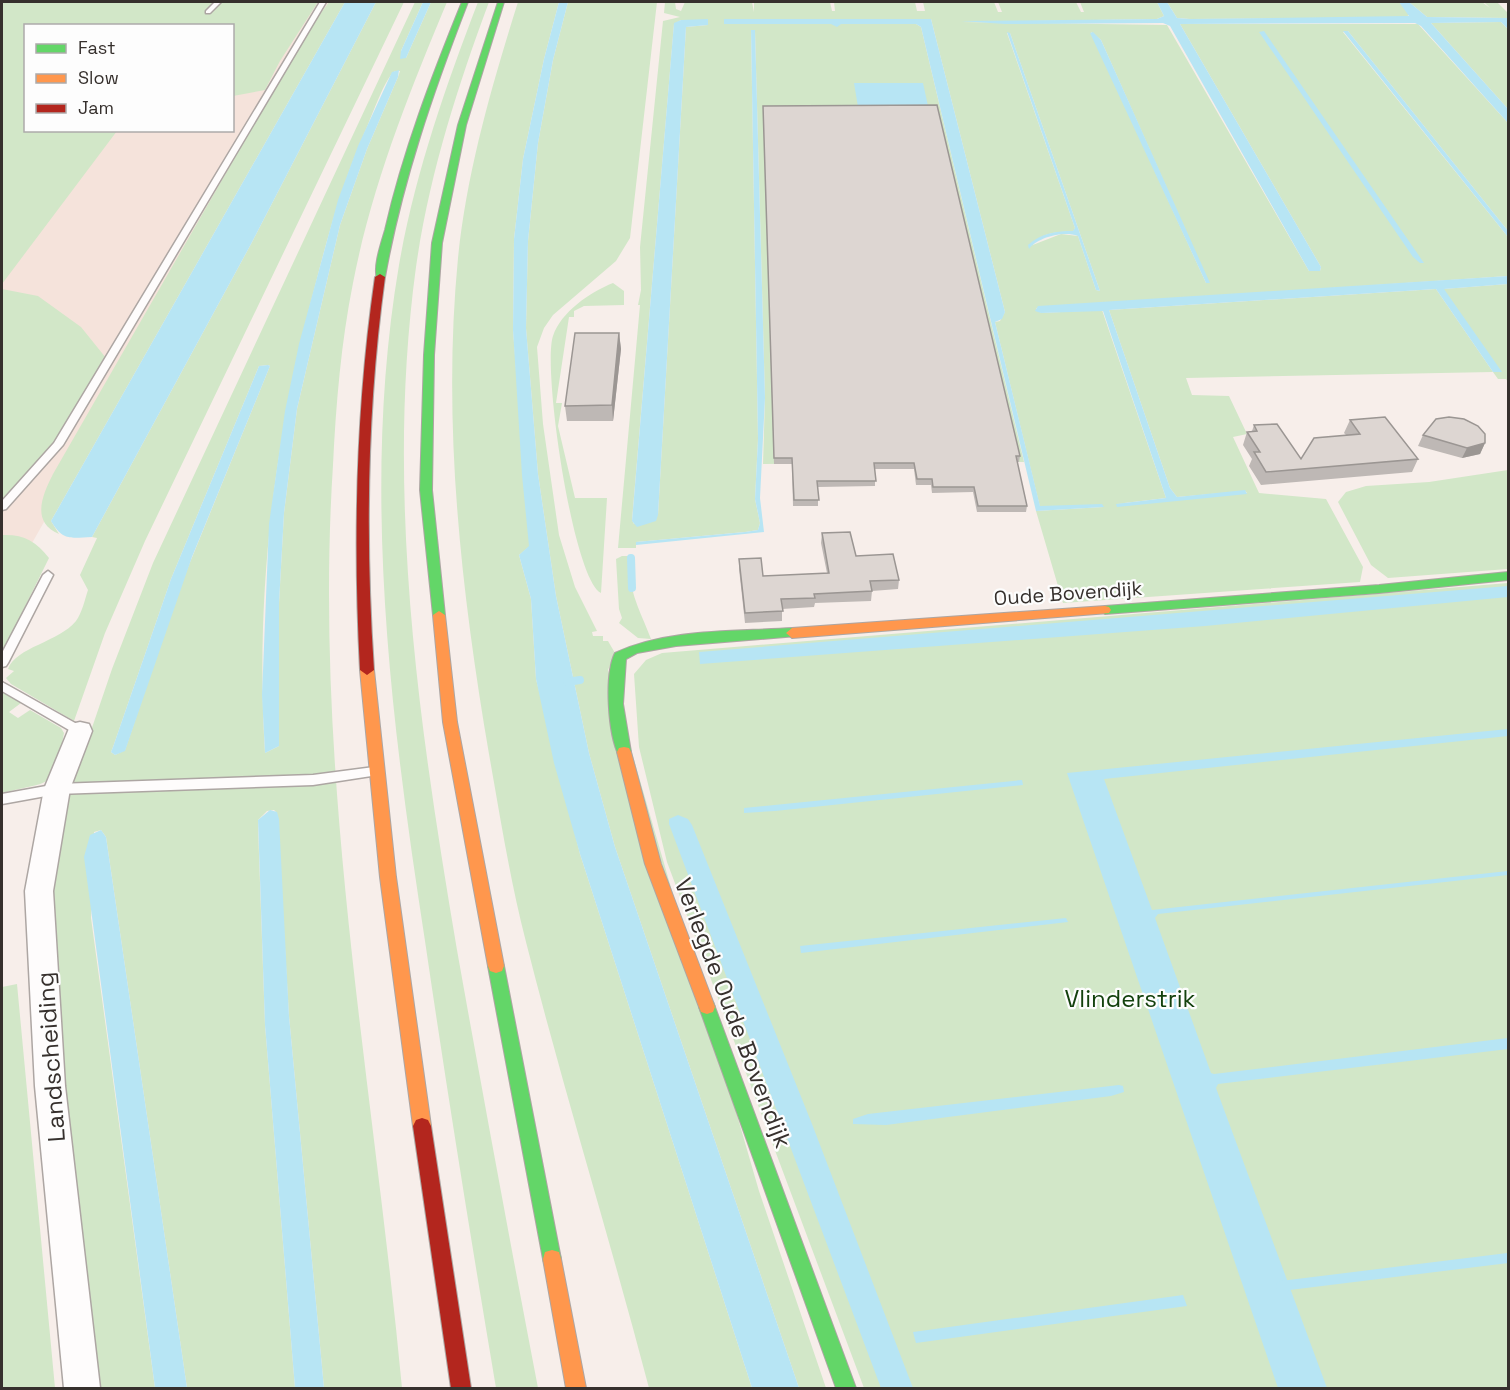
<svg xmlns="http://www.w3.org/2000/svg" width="1510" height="1390" font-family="'Space Grotesk',sans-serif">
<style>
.built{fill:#f5e3db;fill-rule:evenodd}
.green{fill:#d2e7c8;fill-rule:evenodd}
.water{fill:#b7e5f4}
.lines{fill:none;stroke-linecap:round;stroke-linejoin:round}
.stream-far1{stroke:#b7e5f4;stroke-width:8}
.stream{stroke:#b7e5f4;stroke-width:10}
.lane-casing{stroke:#ada6a3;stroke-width:3}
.street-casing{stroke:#ada6a3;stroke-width:3}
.fast-casing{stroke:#ada6a3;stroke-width:2}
.slow-casing{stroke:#ada6a3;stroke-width:2}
.jam-casing{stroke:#ada6a3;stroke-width:2}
.lane{fill:#fefcfc;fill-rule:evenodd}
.street{fill:#fefcfc;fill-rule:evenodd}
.fast{fill:#63d668;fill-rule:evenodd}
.slow{fill:#ff974d;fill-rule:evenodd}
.jam{fill:#b3261e;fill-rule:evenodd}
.wall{fill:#beb8b5}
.shaded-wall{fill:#9b9693}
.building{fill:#ddd6d2;stroke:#9b9693;stroke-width:1.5}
.labels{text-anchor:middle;stroke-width:4.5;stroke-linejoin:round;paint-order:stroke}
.street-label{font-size:20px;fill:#36302d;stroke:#fdfdfd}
.near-park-label{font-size:24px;fill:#13410d;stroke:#fdfdfd}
.near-street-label{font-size:24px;fill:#36302d;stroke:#fdfdfd}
</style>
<rect width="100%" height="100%" fill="#f7eeea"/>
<!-- built -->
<path class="built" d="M2,2h337l-337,594zM26,26h206v104h-206z"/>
<!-- green -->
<path class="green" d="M2,2h316l-38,59 -15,29 -32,6 -1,-70h-206v104l91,1 -115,153z
M329,2h16l-294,519 8,13c-29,-12 -16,-40 -6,-60l254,-442z
M376,2h28l-259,539 -40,92 -31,88 -63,-37 -5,-6 8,-7 -6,-2c8,-22 51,-27 68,-48 6,-8 9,-22 12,-31l-8,-15 17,-37 -5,-1 159,-293z
M415,2h8l-22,49 5,7 25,-56h16c-38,91 -75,183 -94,281 -12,60 -17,121 -20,182 -20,310 40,616 69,923h-78l-35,-372 -12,-203 -3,-3 -7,1 -9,9v6l7,199 30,363h-108l-81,-551 -5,-7 -7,2 -3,86 64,470h-59l-37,-322 -7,-186 15,-79 45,-132 41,-106zM395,71h5l-2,6 -31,72 -27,76 -43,184 -13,104 -5,90v143l-14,7c-10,-158 9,-315 50,-467 14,-55 29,-108 52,-159 6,-14 18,-49 28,-56zM268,365l2,1 -88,216 -57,168 -10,5 -4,-3 2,-5 58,-168 88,-213z
M478,2h11c-32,86 -60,174 -73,265 -31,227 3,459 41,683 26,146 53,292 81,438h-42c-25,-148 -49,-297 -71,-447 -34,-221 -64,-453 -26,-676 16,-91 46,-177 79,-263z
M518,2h41l-15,57 -21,100 -9,80 -1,91 17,216 -11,9 12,44 5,80 44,175 172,534h-103c-39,-149 -85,-296 -123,-446 -16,-62 -26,-126 -37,-188 -28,-164 -47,-331 -31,-496 9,-88 34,-173 60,-256z
M568,2h89l-27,236 -14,23 -63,54 -9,13 -7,19 6,77 16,111 16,52 22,44 -5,1 1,4h10v5h5l7,12 -7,17 151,521 67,197h-27l-184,-541 -26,-94 -33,-157 -18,-122 -12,-146 2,-87 10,-98 15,-83z
M665,2h10l1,7 5,2 4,-9h67l2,10v-10h76l2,9h3l-1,-9h81l2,9h8l-2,-9h71l4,10h4l-4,-10h78l5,10h3l-4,-10h77l7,14 -7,3 -196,3 206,3 142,246h11l1,-4 -141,-243h238l90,99v108l-160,-200 -5,1 165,205v39l-472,32 5,5 61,-3 64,188 -50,6 131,-11 -2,-2 -68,6 -7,-9 -61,-178 327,-21 57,83h8l-58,-83 65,-5v98l-2,-3h-8l-5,-7 -307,6 6,17 37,1 18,38 -14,3 26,56 67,6 37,68 -3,15 -297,21 -27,-92 67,-4h-63l-45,-185 5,-1 5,-9 -74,-293h-207v5h192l5,3 103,435 -261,2 2,-66 -10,-367 -4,-1 7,409 -3,60 5,24 -2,7 -13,2 -109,10v6h-18l22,-243h-2l3,-15 -1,-43 23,-226 17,-4 -16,-4zM681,20h27v5l-22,2 -28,488 -24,9 -2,-4 42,-496zM1091,32l10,8 108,243h-3zM1007,33h3l90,258 -4,-1 -18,-54 -17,-2 -31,12c12,-13 26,-15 43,-14l2,-4z
M1167,2h232l11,12 -5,4 -215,1 -13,-1z
M1409,2h73l8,6 -6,-6h13l11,11v5l-81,-1z
M1501,22l7,7v80l-77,-86z
M613,283l11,8v14l-40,1 -10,5v6h-5l-13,86h6l-4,23 17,72h32l-6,95c-28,-13 -59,-225 -48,-257 8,-24 37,-44 60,-53z
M2,289l36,7 43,31 25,31 -55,89 -49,57z
M1508,470v99l-120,9 -17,-13 -33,-63 8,-10 20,-6 63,-4z
M2,535c21,-1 34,6 47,23l-47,95z
M622,556h10c-8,28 9,56 19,83l-13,-1 -19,-15 3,-5 -3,-9 -3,-50z
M1508,583v805h-644l-197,-526 -28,-115 -5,-73 12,-14 16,-7z
M2,691l19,12 -12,9 9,6 12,-8 31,18 3,5c-10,57 -10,47 -62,60z
M17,984l38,404h-53v-401z"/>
<!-- water -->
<path class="water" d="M345,2h31l-125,242 -159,293c-22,1 -29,4 -41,-16z
M423,2h8l-25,56 -6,1 1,-8z
M559,2h9l-15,58 -15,83 -10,98 -2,87 12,146 18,122 33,157 26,94 184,541h-47l-172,-534 -26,-91 -18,-84 -5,-80 -12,-44 10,-9 -7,-71 -9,-145 1,-91 9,-80 21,-100z
M1157,2h10l10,16 13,1 219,-3 -10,-14h10l18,15 81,1v11l-7,-7 -70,1 77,86v14l-87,-97 -6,-3 -235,1 141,243 -1,4h-11l-139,-245 -7,-3 -158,1 -44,-3 196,-2 7,-3z
M708,19v6l-22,2 -28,488 -2,6 -19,6 -5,-6 42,-498 7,-3z
M724,19h207l74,293 -3,7 -7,3 45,184 62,-2 2,3 -68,4 -115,-484 -5,-3h-75l-4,3 -6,-3h-107z
M751,30h4l10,368 -5,100 4,34 -128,13v-3l109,-10 13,-2 2,-7 -5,-24 3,-60z
M1264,31l160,232h-4l-7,-6 -154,-225z
M1343,31h5l160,200v6z
M1007,32l3,1 90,258 -4,-1 -18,-54c-17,-6 -42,3 -49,13l-1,-4c13,-12 29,-14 45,-14l2,-3z
M1093,32l8,8 109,243h-4l-116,-250z
M399,70l-1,7 -31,72 -27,76 -43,184 -13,104 -5,90v143l-14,7 -3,-58 7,-171 16,-113 14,-67 39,-144 20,-54 34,-74z
M854,83h69l5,23 -70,1z
M1508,276v8l-64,5 58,83h-9l-57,-83 -327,21 61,178 7,9 68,-7 2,4 -130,13 -1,-3 50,-6 -63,-187 -62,2 -6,-2 3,-5z
M268,365l2,1 -78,191 -67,194 -10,4 -4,-3 2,-5 58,-168 88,-213z
M1508,586v11l-303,29 -505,38 -1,-12z
M1508,729v7l-404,43 48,131 356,-39v4l-350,39 -3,4 56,155 3,1 294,-36v11l-290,35 -2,4 111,300h-49l-211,-615z
M1022,780l1,5 -248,26 -31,2v-5z
M270,810l7,2 2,7 10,197 35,372h-29l-30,-363 -7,-205z
M678,815l10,4 4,6 120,299 101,264h-32l-212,-564v-5z
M101,830l5,7 81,551h-32l-71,-531 6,-22z
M1066,918l2,4 -267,31 -1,-7z
M1119,1085l4,1 1,6 -13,4 -225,29 -33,-1v-5l15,-5z
M1183,1295l4,11 -271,37 -3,-11z"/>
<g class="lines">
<!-- stream-far1 -->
<path class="stream-far1" d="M631,558l1,30
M567,682l13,-2"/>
<!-- stream -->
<path class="stream" d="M1281,1286l227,-28"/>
<!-- lane casing -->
<g class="lane-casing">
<path id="lane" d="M215,2h6l-11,11h-4v-2z
M320,2h6l-263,443 -57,64 -4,1v-9l52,-58z
M48,571l5,4 -45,88 -2,3 -4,1v-14l41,-78z
M2,682l82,46 2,3 -2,3h-8l-74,-43z
M374,767l4,2 2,3 -2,3 -65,10 -256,9 -55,10v-10l55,-10 256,-9z"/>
</g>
<!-- street casing -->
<g class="street-casing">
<path id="street" d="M80,722l9,2 3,7 -22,58 -17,102 12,195 35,302h-36l-29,-302 -10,-195 19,-102 24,-58 3,-7z"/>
</g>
<!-- fast casing -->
<g class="fast-casing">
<path id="fast" d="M462,2h6c-35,90 -66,180 -83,275l-8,2c-4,-13 4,-35 8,-49 18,-79 47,-154 77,-228z
M498,2h6l-38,123 -24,118 -8,112 -2,135 13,125 -6,4 -6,-4 -13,-125 4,-135 8,-112 26,-118z
M1508,572v8l-129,13 -274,21 -6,-4 6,-4 274,-21z
M792,628l6,5 -1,3 -121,10 -39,7 -11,6 -3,45 8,48 -2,4h-10c-11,-22 -15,-81 -4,-103 54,-25 119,-21 177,-25z
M496,959l6,2 2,5 57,293 -2,7 -7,2 -7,-2 -2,-7 -55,-293 2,-5z
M707,1000l6,2 2,5 141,381h-20l-137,-381 2,-5z"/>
</g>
<!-- slow casing -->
<g class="slow-casing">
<path id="slow" d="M1105,606l4,1 2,3 -2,3 -317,25 -6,-5 6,-5z
M439,611l6,4 12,107 47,244 -2,5 -6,2 -6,-2 -2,-5 -45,-244 -10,-107z
M367,665l7,5 22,207 35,249 -3,6 -6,2 -6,-2 -3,-6 -33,-249 -20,-207z
M624,747l5,1 2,4 30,112 54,143 -2,5 -6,2 -6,-2 -2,-5 -54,-143 -28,-112 2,-4z
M552,1250l7,2 2,7 25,129h-20l-23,-129 2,-7z"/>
</g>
<!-- jam casing -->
<g class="jam-casing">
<path id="jam" d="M380,274l5,3c-18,131 -20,261 -11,393l-7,5 -7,-5c-7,-132 -4,-262 15,-393z
M422,1118l6,2 3,6 40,262h-20l-38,-262 3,-6z"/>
</g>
<!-- lane -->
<use href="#lane" class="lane"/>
<!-- street -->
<use href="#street" class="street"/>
<!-- fast -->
<use href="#fast" class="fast"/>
<!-- slow -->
<use href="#slow" class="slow"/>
<!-- jam -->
<use href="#jam" class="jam"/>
</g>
<!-- wall -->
<path class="wall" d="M763,106l257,350 -1,6h-2l10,44 -1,6h-49l-4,-20 -41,1 -1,-8h-15l-2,-16h-39v17l-57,1v19h-25l-1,-42h-18z
M619,333l2,16 -8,72h-46l-2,-15z
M1350,420l68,39 -6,13 -151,13 -12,-19 3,-7 -9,-14 4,-13 5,-1 2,-6 47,34 45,-24 -2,-2z
M1423,435l62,8 -5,11 -18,4 -44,-12z
M822,533l34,23 43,24 -1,9 -26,2 -1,10 -56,2 -1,4 -32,2v12l-37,2 -6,-54v-10l24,17 64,-3 -6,-30z"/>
<!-- shaded-wall -->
<path class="shaded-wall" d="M619,333l2,16 -8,72 -1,-16z
M1485,443l-5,11 -18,4 5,-10z"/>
<!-- building -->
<path class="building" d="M937,105l83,351h-4l11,50h-49l-4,-19h-41l-1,-8h-15l-3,-16h-40l2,18h-59l2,19h-25l-2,-42h-18l-11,-352z
M575,333h44l-7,72 -47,1z
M1385,417l33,42 -152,13 -12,-20h6l-13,-20 10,-1 -3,-6 23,-1 24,35 13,-21 46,-4 -10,-14z
M1449,417l15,2 14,7 7,8v9l-18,5 -44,-13 13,-16z
M850,532l6,24 37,-2 6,26 -29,1 2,10 -58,3 1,4 -34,1 2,12 -38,2 -6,-54 22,-1 2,18 66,-3 -7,-40z"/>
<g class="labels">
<!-- street labels -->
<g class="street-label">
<text transform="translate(1068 593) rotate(-4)" y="7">Oude Bovendijk</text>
</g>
<!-- near-park labels -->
<g class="near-park-label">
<text x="1130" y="1007">Vlinderstrik</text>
</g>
<!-- near-street labels -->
<g class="near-street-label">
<text transform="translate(733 1013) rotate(69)" y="8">Verlegde Oude Bovendijk</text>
<text transform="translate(51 1057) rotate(-94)" y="8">Landscheiding</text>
</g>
</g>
<!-- border -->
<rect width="1510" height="1390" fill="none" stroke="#36302d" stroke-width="6"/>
<!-- legend -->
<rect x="24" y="24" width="210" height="108" fill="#fdfdfd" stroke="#adabaa" stroke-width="1.5"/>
<rect x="36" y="44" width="30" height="9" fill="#63d668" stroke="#adabaa" stroke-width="1.5"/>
<text x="78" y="54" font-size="18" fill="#36302d">Fast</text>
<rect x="36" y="74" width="30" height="9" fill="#ff974d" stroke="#adabaa" stroke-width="1.5"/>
<text x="78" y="84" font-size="18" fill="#36302d">Slow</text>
<rect x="36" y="104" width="30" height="9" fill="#b3261e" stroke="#adabaa" stroke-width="1.5"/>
<text x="78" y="114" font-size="18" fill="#36302d">Jam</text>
</svg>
